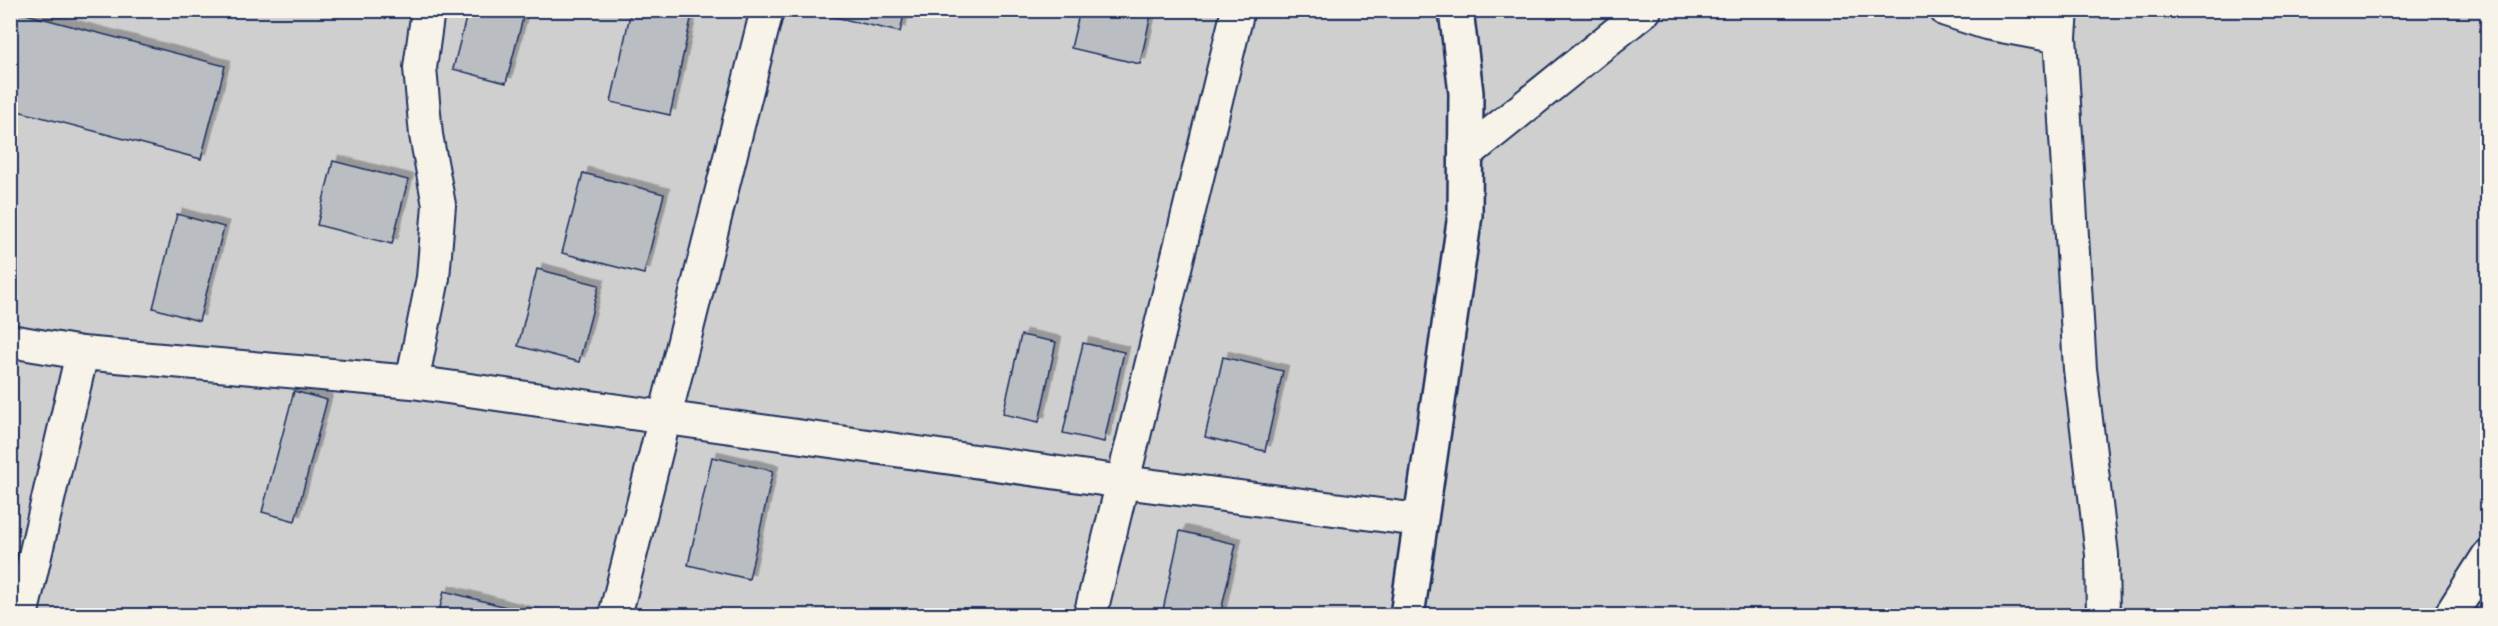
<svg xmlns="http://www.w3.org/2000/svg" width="2498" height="626" font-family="'Patrick Hand',sans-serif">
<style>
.green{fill:#cfcfcf;stroke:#757f96;stroke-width:1.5}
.building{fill:#babdc2;stroke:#1b2f5e;stroke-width:1.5;filter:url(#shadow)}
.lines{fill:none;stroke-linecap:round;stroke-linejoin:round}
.minor-casing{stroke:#1b2f5e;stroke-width:36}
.tertiary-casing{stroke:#1b2f5e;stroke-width:38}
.minor{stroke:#f7f3e8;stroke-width:32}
.tertiary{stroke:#f7f3e8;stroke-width:33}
</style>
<defs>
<filter id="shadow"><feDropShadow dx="5.5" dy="-5.5" stdDeviation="0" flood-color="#0004"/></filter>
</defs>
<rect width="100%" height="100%" fill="#eeebe2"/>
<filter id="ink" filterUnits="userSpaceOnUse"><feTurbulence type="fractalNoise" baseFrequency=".0167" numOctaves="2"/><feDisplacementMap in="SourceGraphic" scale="12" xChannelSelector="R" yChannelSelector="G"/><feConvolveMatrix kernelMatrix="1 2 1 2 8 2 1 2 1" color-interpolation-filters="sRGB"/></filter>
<g filter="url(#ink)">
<!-- green -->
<path class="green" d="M11,11h2476v604h-2476z"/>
<!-- building -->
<path class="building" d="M10,10l215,56 -24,93 -191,-50z
M468,10h42l14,4 -18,69 -53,-14z
M631,10h62l-23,105 -59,-13z
M831,10h74l-5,22 -70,-16z
M1080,10h72l-12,54 -69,-16z
M333,161l75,19 -16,64 -75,-19z
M583,173l81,21 -20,80 -82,-21z
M177,214l47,13 -25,94 -46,-13z
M537,269l62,16 -20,77 -61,-16z
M1021,335l35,7 -17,80 -36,-8z
M1083,343l41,9 -20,90 -41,-9z
M1223,357l60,14 -18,80 -60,-14z
M294,391l33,9 -32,121 -33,-9z
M712,457l61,14 -24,108 -61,-14z
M1180,531l56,13 -16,72h-34l-23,-6z
M444,591l93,24v1h-99z"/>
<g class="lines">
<!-- minor casing -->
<g class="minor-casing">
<path id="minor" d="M1946,10l40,13 74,14
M2062,10l-2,27 20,332 22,186 1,61
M1466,154l179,-144
M10,341l72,12 330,29 711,100 296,38
M412,382l21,-104 6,-73 -13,-70 -6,-67 8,-58
M21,616l61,-263
M615,616l152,-606
M1090,616l148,-606
M2450,616l38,-60"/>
</g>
<!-- tertiary casing -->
<g class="tertiary-casing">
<path id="tertiary" d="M1407,616l58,-401 1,-122 -10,-83"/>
</g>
<!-- minor -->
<use href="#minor" class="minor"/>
<!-- tertiary -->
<use href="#tertiary" class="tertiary"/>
</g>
</g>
<!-- margin -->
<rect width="2498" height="626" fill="none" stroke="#f7f3e8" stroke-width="36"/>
<rect x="18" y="18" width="2462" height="590" fill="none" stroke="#1b2f5e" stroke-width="2" filter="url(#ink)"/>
</svg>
